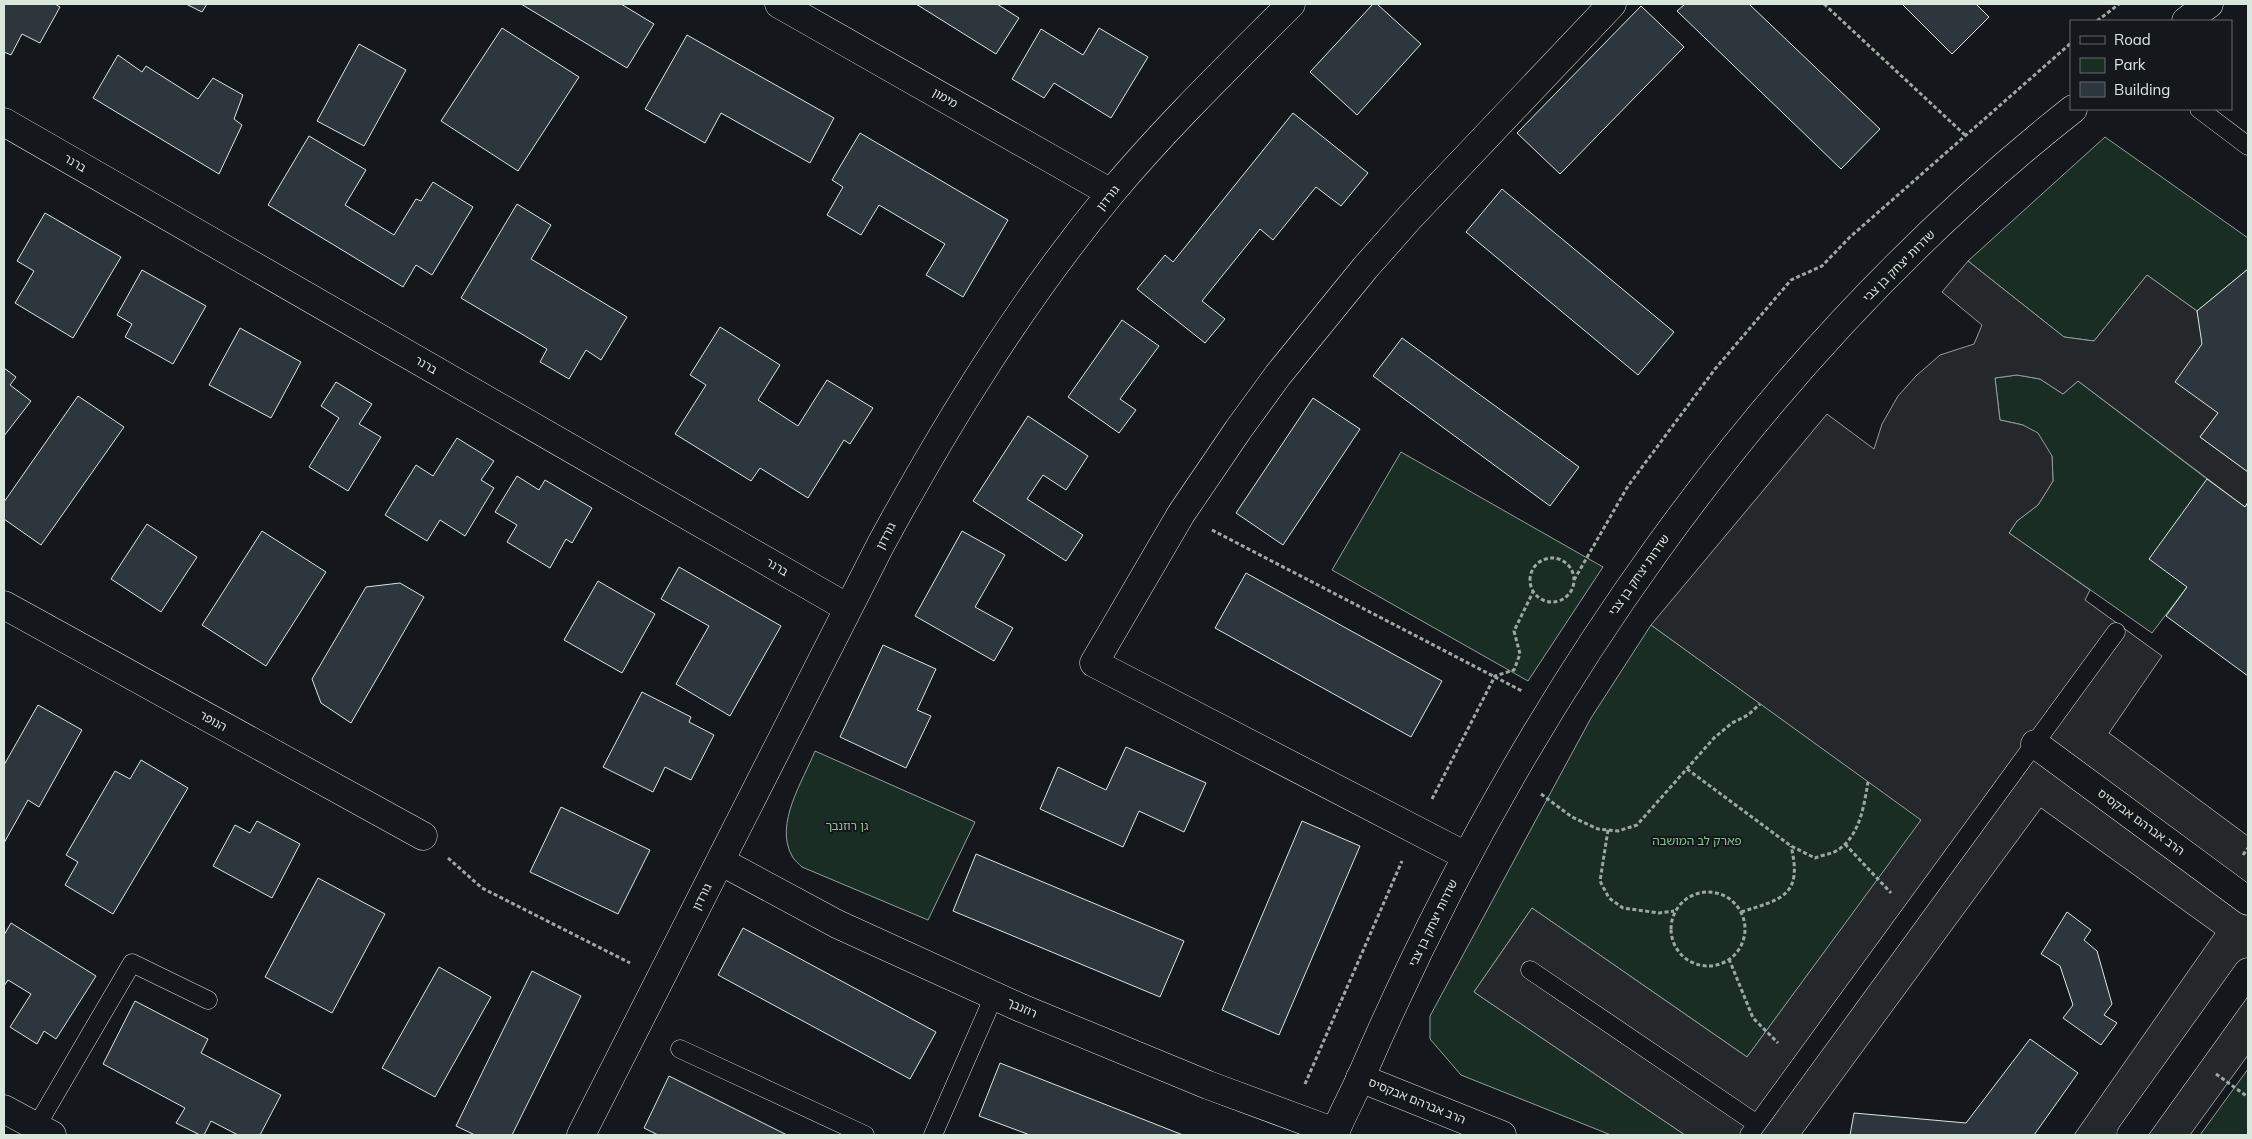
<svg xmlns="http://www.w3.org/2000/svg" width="2252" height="1139" font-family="Mulish,'Noto Sans Hebrew',sans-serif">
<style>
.green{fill:#1a2d24;stroke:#939e99}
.parking{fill:#24282b;stroke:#939e99}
.building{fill:#2c363c;stroke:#d8e6dc}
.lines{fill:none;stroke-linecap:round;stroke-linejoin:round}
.lane-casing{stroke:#d8e6dc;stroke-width:19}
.street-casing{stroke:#d8e6dc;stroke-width:29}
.secondary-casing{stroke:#d8e6dc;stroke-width:29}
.path{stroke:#9da8a2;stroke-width:3;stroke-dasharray:4 2.5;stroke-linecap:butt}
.lane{stroke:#14181c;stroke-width:18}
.street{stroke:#14181c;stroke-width:28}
.secondary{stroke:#14181c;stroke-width:28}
.labels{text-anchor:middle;stroke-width:4;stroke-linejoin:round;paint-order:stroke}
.street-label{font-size:12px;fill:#d8e6dc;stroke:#14181c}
.park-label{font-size:12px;fill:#8ac095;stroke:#14181c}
</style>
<rect width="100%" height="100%" fill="#14181c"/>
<!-- green -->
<path class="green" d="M2105,137l143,101v31l-51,42 -50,-36 -53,66 -30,-4 -96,-76z
M2017,375l23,4 23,15 15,-13 129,98 -20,108 -35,46 -143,-100 8,-12 21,-16 15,-24 -1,-25 -29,-31 -23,-5 -5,-42z
M1401,452l202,115 -75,114 -196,-111z
M1651,625l271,195 -175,237 -215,-149 -58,84 211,143h-74l-150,-60 -31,-36v-23l161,-298z
M815,751l160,71 -47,98 -126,-53c-3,-3 -8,-7 -10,-11 -18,-32 11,-75 23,-105z
M2248,1069v66h-48z"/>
<!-- parking -->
<path class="parking" d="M1968,261l96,76 30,4 53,-66 50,36 21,102 -18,24 48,35v30l-3,5 -167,-126 -15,13 -23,-15 -23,-4 -22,3 5,42 23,5 15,8 14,23 1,25 -15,24 -21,16 -8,12 81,57 -5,10 77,56 -53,77 139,103v219l-58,80h-116l141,-202 -174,-125 -240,327h-116l-211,-143 58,-84 215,149 174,-237 -270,-195 176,-211 47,35 8,-25 16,-28 18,-20 24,-21 34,-11 8,-19 -40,-33z"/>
<!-- building -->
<path class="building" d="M4,4h51l5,3 -20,36 -18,-9 -11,21 -7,-3z
M186,4h21l-5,8z
M521,4h100l33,20 -27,44z
M916,4h81l22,14 -23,36z
M1373,4h4l44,40 -64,71 -47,-43z
M1685,4h64l131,125 -39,40 -164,-158z
M1902,4h74l13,13 -37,37z
M1641,6l43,41 -124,127 -43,-41z
M502,28l77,49 -61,94 -77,-50z
M1099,28l49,29 -37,61 -57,-35 -10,15 -32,-19 29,-50 42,26z
M687,35l147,83 -24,45 -89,-50 -16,30 -60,-34z
M359,44l47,26 -42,76 -47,-25z
M118,55l24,17 4,-6 52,33 15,-21 30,17 -9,24 8,6 -23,49 -126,-76z
M1293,113l75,60 -27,33 -25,-19 -43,53 -13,-11 -58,72 23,18 -20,24 -68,-54 28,-34 8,7z
M860,133l148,87 -45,77 -37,-22 19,-31 -66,-39 -18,30 -34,-20 16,-28 -11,-7z
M309,136l57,34 -21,35 49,30 22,-36 5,2 12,-19 40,25 -41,68 -16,-10 -13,22 -135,-82z
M1502,189l172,143 -36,43 -172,-143z
M517,204l34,21 -20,34 96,58 -26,43 -15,-10 -17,29 -29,-17 7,-13 -86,-51z
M45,213l76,44 -48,81 -58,-35 19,-32 -17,-10z
M2248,269v203l-48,-35 18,-24 -43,-31 27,-38 -5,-33z
M142,270l64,36 -33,58 -48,-27 7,-13 -15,-9z
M1122,320l37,26 -39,53 16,11 -17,23 -51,-36z
M720,327l60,38 -22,35 40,26 29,-46 46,28 -23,36 -6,-4 -36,58 -48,-30 -9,13 -76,-47 31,-49 -16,-10z
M240,328l61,34 -30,56 -62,-33z
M1402,338l177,129 -29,39 -177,-130z
M4,368l12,9 -6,8 21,16 -27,35z
M336,382l36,22 -13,20 22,13 -33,54 -39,-24 30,-49 -18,-12z
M78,396l46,31 -83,118 -37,-26v-17z
M1313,398l47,31 -77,116 -47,-32z
M1028,416l60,40 -22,34 -23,-15 -16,24 56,36 -17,26 -93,-60z
M457,438l37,23 -13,19 13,8 -29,48 -25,-16 -13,21 -42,-26 31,-50 17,11z
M517,476l22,14 6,-10 47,28 -20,35 -6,-4 -16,29 -43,-26 10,-17 -22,-13z
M2207,479l38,28 3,-5v174l-82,-60 21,-29 -38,-28z
M147,524l50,33 -36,55 -50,-33z
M262,531l64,41 -60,94 -64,-41z
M962,531l43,24 -30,52 38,21 -19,33 -79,-45z
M679,567l102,59 -51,90 -54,-32 33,-58 -48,-27z
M1246,573l196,108 -31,56 -196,-109z
M598,581l57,33 -33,59 -58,-33z
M400,583l24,14 -73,126 -30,-20 -9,-24 54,-92z
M883,645l53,24 -19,41 14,6 -25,52 -66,-31z
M642,692l49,25 -2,5 25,13 -23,45 -26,-13 -12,25 -50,-25z
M38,705l44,25 -43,77 -11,-7 -24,43v-78z
M1126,747l80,36 -22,49 -45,-21 -16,36 -83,-38 18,-42 48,23z
M141,760l47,28 -75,126 -48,-29 13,-23 -12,-7 49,-84 15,8z
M561,807l89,43 -32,64 -88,-42z
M257,821l43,23 -28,54 -59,-32 22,-41 15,8z
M1302,821l58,25 -81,189 -57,-25z
M976,854l208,87 -24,56 -207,-86z
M318,878l67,36 -53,99 -67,-36z
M2067,912l24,18 -7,10 13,11 15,53 -8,11 13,8 -16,22 -38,-27 10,-13 -13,-39 -19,-12z
M11,923l85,53 -40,63 -12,-8 -7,13 -27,-17 21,-33 -23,-14 -4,6v-51z
M743,928l193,104 -26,47 -192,-104z
M439,967l52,30 -56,100 -53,-29z
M532,971l49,25 -69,139h-37l-19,-9z
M135,1001l73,38 -7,14 80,42 -21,40h-22l-27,-14 -7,14h-4l-24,-12 9,-15 -82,-44z
M2030,1039l48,34 -44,62h-184l4,-22 112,10z
M1000,1063l183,72h-153l-51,-19z
M669,1076l118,59h-129l-14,-7z"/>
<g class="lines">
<!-- lane casing -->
<g class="lane-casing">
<path id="lane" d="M2199,109l49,37
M1530,970l227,154
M680,1049l185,86
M36,1127l96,-164 76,37
M933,1135l61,-139
M1749,1135l367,-503"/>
</g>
<!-- street casing -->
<g class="street-casing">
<path id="street" d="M779,4l332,189
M4,122l844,486
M4,605l419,231
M2035,744l213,157
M1466,856l-372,-193 87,-149 57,-84 40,-55 87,-107 46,-52 201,-212
M720,861l117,63 184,84 187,77 127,47
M1360,1078l142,57
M4,1109l48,26
M581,1135l300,-591c67,-123 140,-242 230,-351 56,-67 118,-127 180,-189
M2131,1135l117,-163"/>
</g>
<!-- secondary casing -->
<g class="secondary-casing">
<path id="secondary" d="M2186,21l23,-17
M1334,1135c8,-20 18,-38 27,-58 159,-369 394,-717 712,-968"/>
</g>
<!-- path -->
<path class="path" d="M1824,4l141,131
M2097,21l22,-17
M1212,530l310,161
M1530 580a22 22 0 1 1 44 0a22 22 0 1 1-44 0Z
M1574,580l54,-94 87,-117 76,-89 31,-14 28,-29 221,-194
M1687,769l104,77 24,12c7,-3 17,-4 23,-8 22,-15 26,-44 30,-68
M1541,794l31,23 26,12 20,2 19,-6 77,-87 18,-15 16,-8 12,-11
M1432,799l63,-123 19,-6 6,-16 -6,-23 19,-39
M1608,830l-8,51 9,17 14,10 36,5 15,-2
M1845,844l46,49
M2243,855l5,-7
M448,858l34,30 148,75
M1671 929a37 37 0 1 1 74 0a37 37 0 1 1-74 0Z
M1741,912c41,-13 62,-16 50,-66
M1729,959l24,59 25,25
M2216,1074l32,23
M1305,1084l97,-223"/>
<!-- lane -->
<use href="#lane" class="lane"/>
<!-- street -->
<use href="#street" class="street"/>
<!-- secondary -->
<use href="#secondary" class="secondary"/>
</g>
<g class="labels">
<!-- street labels -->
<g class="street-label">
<text transform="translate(945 98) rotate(30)" y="4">מימון</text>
<text transform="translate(75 163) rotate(30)" y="4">ברנר</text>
<text transform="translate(1108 198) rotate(-51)" y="4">גורדון</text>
<text transform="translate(1899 266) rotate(-45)" y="4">שדרות יצחק בן צבי</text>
<text transform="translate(426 365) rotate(30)" y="4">ברנר</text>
<text transform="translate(886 536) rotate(-62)" y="4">גורדון</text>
<text transform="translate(777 567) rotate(30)" y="4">ברנר</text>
<text transform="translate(1639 575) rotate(-55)" y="4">שדרות יצחק בן צבי</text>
<text transform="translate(213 721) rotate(29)" y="4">הנופר</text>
<text transform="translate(2141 822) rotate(36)" y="4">הרב אברהם אבקסיס</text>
<text transform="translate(702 897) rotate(-63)" y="4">גורדון</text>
<text transform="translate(1433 923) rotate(-64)" y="4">שדרות יצחק בן צבי</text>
<text transform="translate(1022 1008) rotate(24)" y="4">רוזנבך</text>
<text transform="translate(1417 1101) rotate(22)" y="4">הרב אברהם אבקסיס</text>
</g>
<!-- park labels -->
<g class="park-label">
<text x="847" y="830">גן רוזנבך</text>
<text x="1697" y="845">פארק לב המושבה</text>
</g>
</g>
<!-- border -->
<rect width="2252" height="1139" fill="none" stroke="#d8e6dc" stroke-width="10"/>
<!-- legend -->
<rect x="2070" y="20" width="162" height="90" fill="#14181c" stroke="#626a69"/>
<rect x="2080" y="36" width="25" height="8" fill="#14181c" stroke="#626a69"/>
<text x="2114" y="45" font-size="15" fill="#d8e6dc">Road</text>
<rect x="2080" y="58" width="25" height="15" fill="#1a2d24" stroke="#626a69"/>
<text x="2114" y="70" font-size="15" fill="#d8e6dc">Park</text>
<rect x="2080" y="82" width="25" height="15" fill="#2c363c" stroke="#626a69"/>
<text x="2114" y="95" font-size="15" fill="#d8e6dc">Building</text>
</svg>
